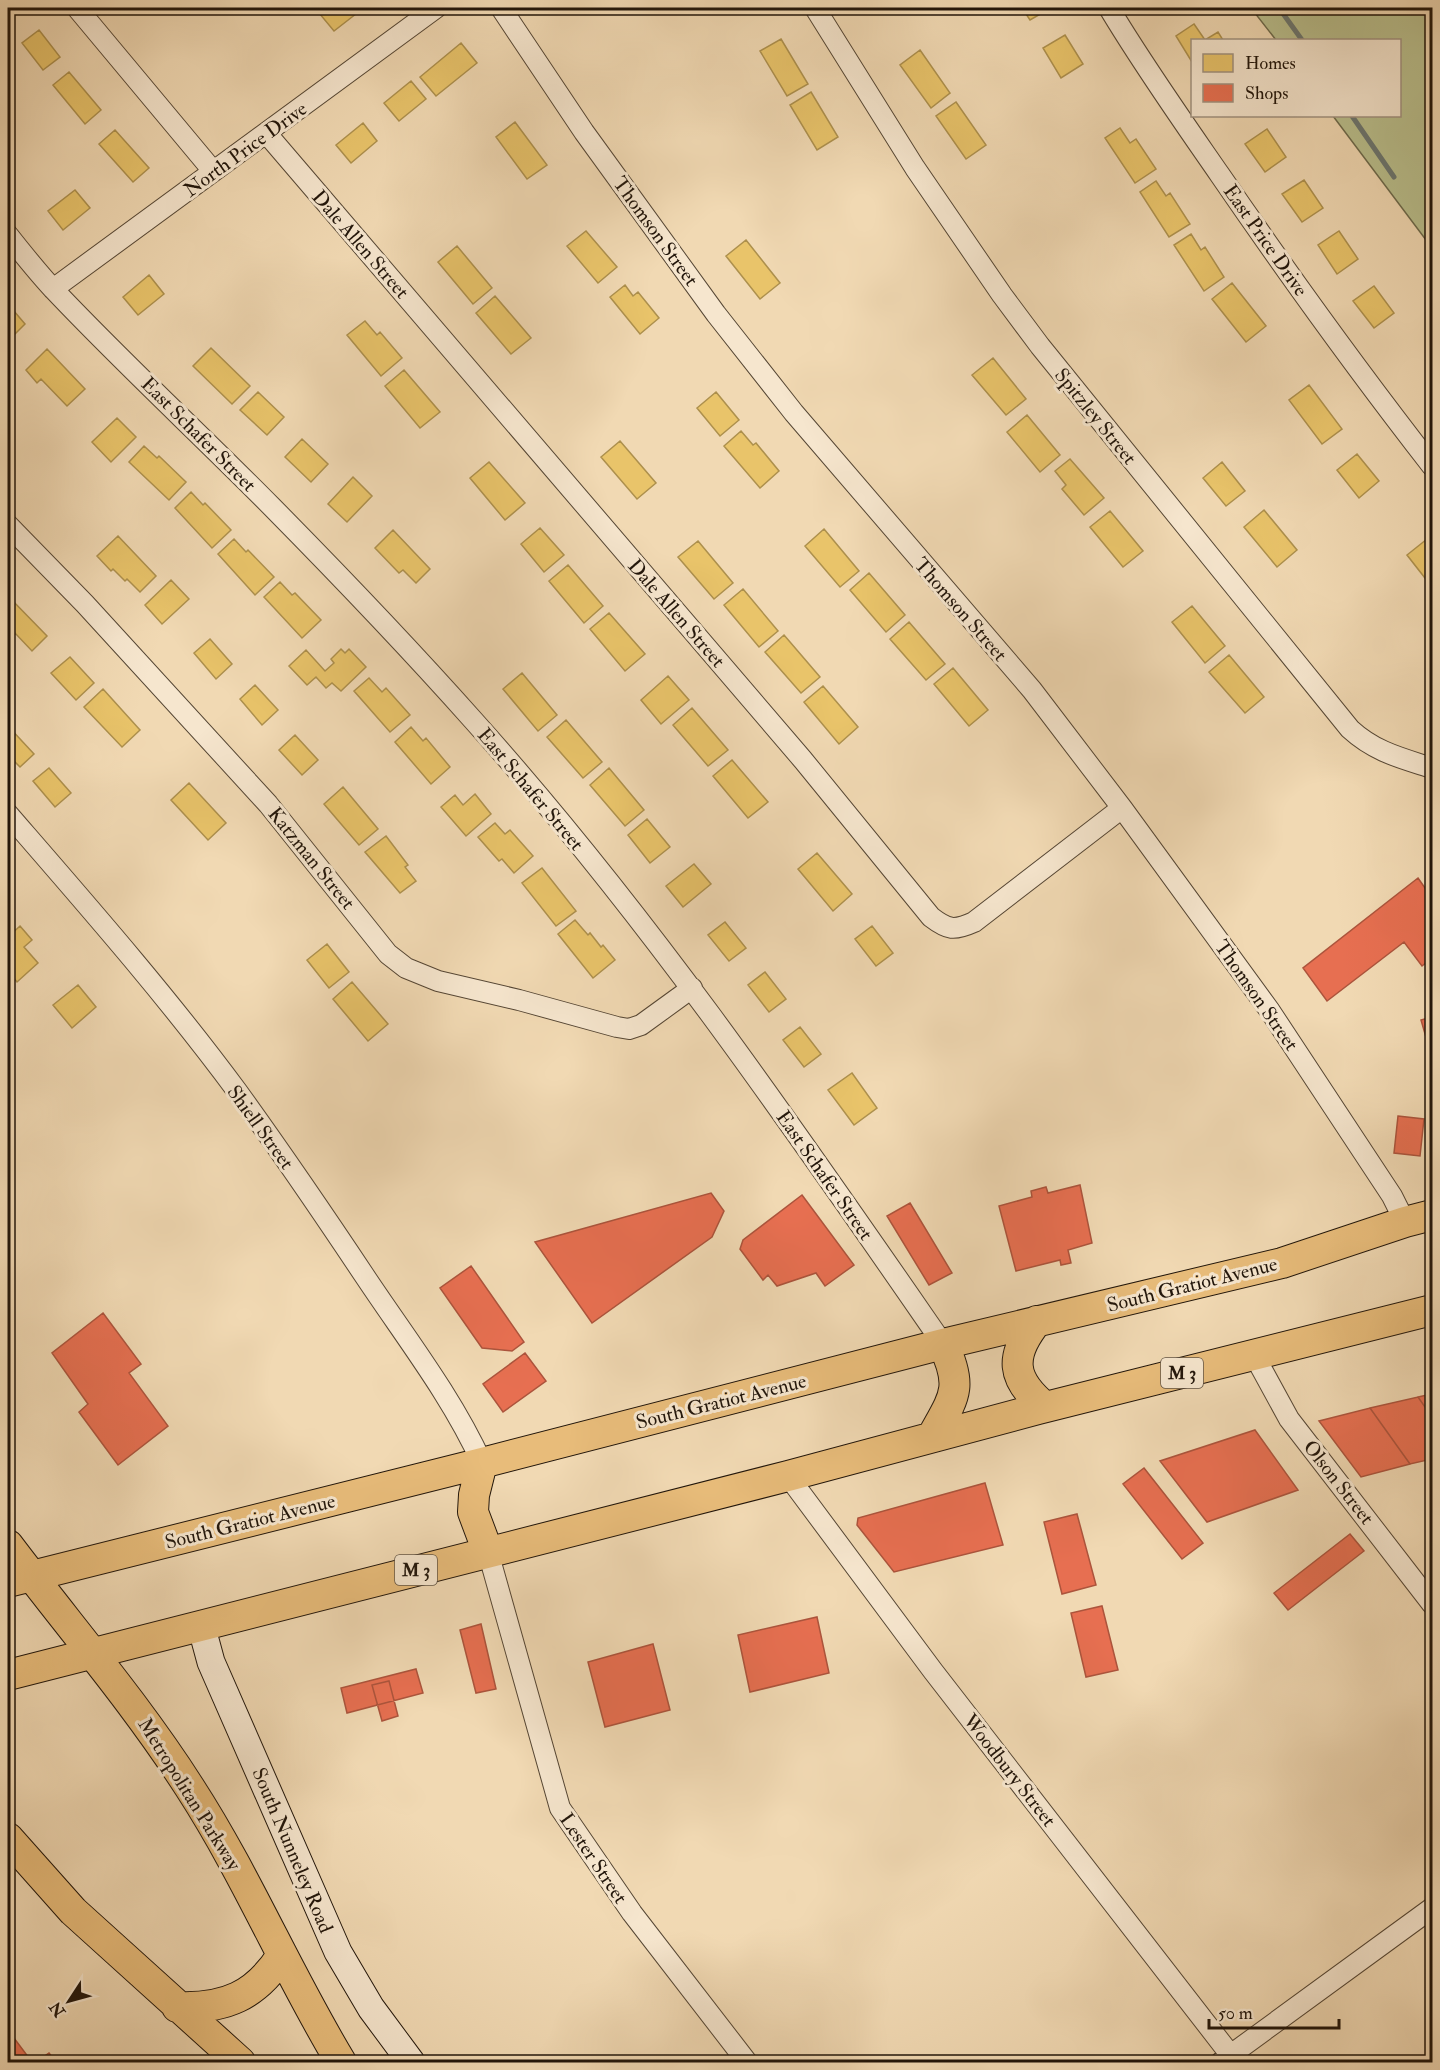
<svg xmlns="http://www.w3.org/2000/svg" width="1440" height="2070" font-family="'IM FELL Double Pica',serif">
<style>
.green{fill:#b9bf8d;stroke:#6d6a4c;stroke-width:1.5}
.homes{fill:#e9c46a;stroke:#ad904d;stroke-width:1.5}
.shops{fill:#e76f51;stroke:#ac543c;stroke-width:1.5}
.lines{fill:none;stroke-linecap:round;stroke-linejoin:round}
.stream{stroke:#6c7771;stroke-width:5}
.street-casing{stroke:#554634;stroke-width:22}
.secondary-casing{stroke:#21150a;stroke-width:29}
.primary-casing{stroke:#21150a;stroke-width:32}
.street{stroke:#f6e6ce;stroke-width:20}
.secondary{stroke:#f6e6ce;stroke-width:27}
.primary{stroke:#e8bc7a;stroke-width:30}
.labels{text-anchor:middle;stroke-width:6;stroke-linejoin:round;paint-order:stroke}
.shield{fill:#f6e6ce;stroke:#615445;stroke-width:1.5}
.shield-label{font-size:18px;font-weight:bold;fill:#21150a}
.street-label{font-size:20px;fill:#21150a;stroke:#f6e6ce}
</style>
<rect width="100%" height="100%" fill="#f1d9b3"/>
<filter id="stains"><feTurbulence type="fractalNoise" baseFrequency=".00333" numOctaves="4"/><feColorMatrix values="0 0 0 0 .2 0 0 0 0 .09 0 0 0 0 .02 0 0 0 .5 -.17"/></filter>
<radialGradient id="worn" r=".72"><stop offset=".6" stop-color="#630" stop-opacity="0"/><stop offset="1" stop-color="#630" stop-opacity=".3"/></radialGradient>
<!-- green -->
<path class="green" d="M1251,8h181v240l-99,-132h67v-76h-124z"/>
<!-- homes -->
<path class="homes" d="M326,8h33l2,2 -27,21 -15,-18z
M1022,8h29l-21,12z
M1194,24l11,16 13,-8 5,8h-31v22l-16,-26z
M39,30l21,27 -17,13 -21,-27z
M1065,35l18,29 -22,14 -18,-30z
M781,39l27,45 -21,12 -27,-45z
M461,43l16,20 -41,33 -16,-19z
M920,50l30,43 -19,15 -31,-43z
M69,72l32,38 -16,14 -32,-39z
M411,81l15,18 -27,22 -15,-18z
M811,92l27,45 -21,13 -27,-45z
M956,102l30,43 -20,14 -30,-43z
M515,122l32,43 -20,14 -31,-42z
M363,123l14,18 -26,22 -15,-18z
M1120,128l10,15 6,-4 20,30 -21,14 -30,-45z
M1267,129l19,28 -21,15 -20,-28z
M115,130l34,38 -16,14 -34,-38z
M1304,180l19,28 -21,14 -20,-28z
M1156,181l10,15 4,-3 20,31 -21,13 -29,-45z
M75,190l15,18 -27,22 -15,-19z
M586,231l31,36 -19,16 -31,-37z
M1339,231l19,28 -21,15 -19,-29z
M1191,234l10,16 4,-3 19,30 -20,14 -30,-46z
M746,240l34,43 -20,16 -34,-43z
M457,246l35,42 -19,16 -35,-42z
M149,275l15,19 -26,21 -15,-18z
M1232,283l34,43 -20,16 -34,-43z
M625,285l8,11 5,-4 21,26 -19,16 -30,-37z
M1374,286l20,27 -20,15 -21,-27z
M495,296l36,42 -20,16 -35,-41z
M8,304l17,20 -17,17z
M365,321l12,14 3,-3 22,26 -21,18 -34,-41z
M211,348l39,38 -18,18 -39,-38z
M47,349l38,40 -18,17 -26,-27 -4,4 -11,-13z
M993,358l33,41 -20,16 -34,-40z
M404,370l36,42 -20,16 -35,-42z
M1309,385l33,44 -20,15 -33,-44z
M258,392l26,25 -17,18 -27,-25z
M716,392l23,28 -19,16 -23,-28z
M1027,415l33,40 -20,17 -33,-40z
M117,418l19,19 -25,25 -19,-20z
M741,431l12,14 3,-2 23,28 -19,17 -36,-42z
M8,432l6,6 -6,6z
M302,439l26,25 -17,18 -26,-25z
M620,441l36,42 -19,16 -36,-42z
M144,446l13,12 2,-2 27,26 -17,18 -40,-38z
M1357,454l22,27 -20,17 -22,-28z
M1070,459l34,39 -20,17 -22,-26 4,-4 -11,-14z
M489,462l36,41 -20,17 -35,-42z
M1222,462l23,29 -19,15 -23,-28z
M353,477l19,19 -25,26 -19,-18z
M191,492l12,13 2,-2 26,27 -19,18 -37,-40z
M1264,510l33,40 -20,17 -33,-40z
M1110,511l33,40 -20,16 -33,-40z
M540,528l24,27 -20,17 -23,-28z
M824,529l35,42 -19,16 -35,-41z
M393,530l37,39 -14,14 -13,-13 -4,3 -24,-25z
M118,536l38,40 -16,16 -13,-13 -2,2 -12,-12 -2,2 -14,-15z
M234,539l12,13 2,-2 26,27 -19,18 -37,-41z
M1427,539l5,8v40l-25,-32z
M698,541l35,42 -19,16 -36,-42z
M568,565l35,41 -19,17 -35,-42z
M869,573l36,42 -19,17 -36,-42z
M171,580l18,19 -27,25 -17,-19z
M280,582l12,13 3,-2 26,27 -19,18 -38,-41z
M743,589l35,42 -19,16 -35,-42z
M10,598l37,38 -15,15 -17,-18 -7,8v-41z
M1192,606l33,40 -20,17 -33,-41z
M609,613l36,41 -20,17 -35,-42z
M909,622l36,42 -19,16 -36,-41z
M784,635l36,42 -19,16 -36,-41z
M210,639l22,25 -16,15 -22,-26z
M341,649l4,4 4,-4 17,18 -25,24 -9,-8 -6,5 -10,-11 -9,8 -18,-19 17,-16 19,21 9,-8 -3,-4z
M1229,655l35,42 -19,16 -36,-41z
M70,657l24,26 -18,17 -25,-27z
M953,668l35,42 -19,16 -35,-42z
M522,673l35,42 -19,16 -35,-42z
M668,676l21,24 -28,24 -20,-24z
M369,678l13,14 4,-4 24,27 -20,17 -36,-41z
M255,685l23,25 -16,15 -22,-26z
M823,686l35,41 -19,17 -35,-42z
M103,689l37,41 -18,17 -38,-40z
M692,708l36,42 -20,16 -35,-41z
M566,720l36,42 -19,16 -36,-41z
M8,726l26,28 -14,13 -10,-10h-2z
M411,727l12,14 3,-3 24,29 -19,17 -36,-42z
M295,735l23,25 -16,15 -23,-25z
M732,760l36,42 -20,16 -35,-42z
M49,768l22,25 -16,14 -22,-26z
M609,768l35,42 -19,16 -35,-41z
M189,783l37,40 -18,17 -37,-40z
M343,787l35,42 -19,16 -35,-41z
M475,794l16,20 -25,22 -25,-29 14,-12 8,10z
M647,819l23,28 -20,16 -22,-28z
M495,823l10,11 5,-4 23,26 -19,17 -12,-14 -3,2 -21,-24z
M386,836l22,29 -3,2 11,14 -16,12 -35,-41z
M817,853l35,41 -19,17 -35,-42z
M694,864l17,20 -28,23 -17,-21z
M542,868l34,43 -20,15 -34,-43z
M575,920l13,15 2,-2 11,14 2,-2 12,15 -22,18 -35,-44z
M725,922l21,26 -17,13 -21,-26z
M20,926l12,14 -8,7 14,16 -21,19 -9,-11v-34z
M872,926l21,27 -17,13 -21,-27z
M327,944l22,28 -20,16 -22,-28z
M765,972l21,27 -17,13 -21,-27z
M352,982l36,42 -20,17 -35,-42z
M78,985l18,22 -24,21 -19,-23z
M800,1027l21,27 -17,13 -21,-27z
M852,1073l25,35 -23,17 -26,-35z"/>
<!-- shops -->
<path class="shops" d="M1418,878l14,20v60l-10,8 -18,-24 -77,59 -24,-33z
M1432,1017v33l-2,1 -9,-31z
M1398,1116l26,3 -4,37 -26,-3z
M1080,1185l12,58 -24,7 3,13 -10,2 -1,-5 -44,11 -17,-65 33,-9 -1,-6 15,-4 2,6z
M711,1193l13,18 -12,26 -120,86 -57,-81z
M802,1195l52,70 -29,21 -9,-13 -39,13 -9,-11 -5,5 -23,-31 3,-9z
M910,1203l42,70 -23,12 -42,-69z
M471,1266l53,76 -12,9 -30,-3 -42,-60z
M103,1313l38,51 -12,9 39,53 -50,39 -39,-53 9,-8 -36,-51z
M525,1353l21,28 -43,31 -20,-28z
M1432,1394v23l-14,-20z
M1418,1397l14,20v42l-22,5 -40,-56z
M1370,1408l40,56 -49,13 -42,-56z
M1255,1430l43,60 -91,32 -47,-61z
M1144,1468l59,75 -21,16 -59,-75z
M985,1483l18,62 -109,27 -37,-47 1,-7z
M1077,1514l19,71 -34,9 -18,-72z
M1350,1534l14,17 -76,59 -14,-17z
M1102,1606l16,64 -32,7 -15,-64z
M817,1617l12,56 -79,19 -12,-57z
M481,1624l15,65 -20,4 -16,-63z
M653,1644l17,66 -65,17 -17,-65z
M416,1669l7,24 -76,20 -6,-25z
M389,1681l9,35 -16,5 -10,-36z
M8,2030l24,32h-24z
M49,2053l7,9h-20z"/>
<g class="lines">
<!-- stream -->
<path class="stream" d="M1279,8l23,32
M1352,116l42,61"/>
<!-- street casing -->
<g class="street-casing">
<path id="street" d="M77,8l136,163
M501,8l83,124 132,182 78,99 238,277 90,118 148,203 122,185 13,26
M815,8l100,160 87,127 38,51 310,383c25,23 51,29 82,39
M1109,8c34,57 73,112 111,167 68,99 138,196 212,291
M267,134l536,626 128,157c17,13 23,14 43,5l148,-114
M8,235c15,19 30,38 47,56 70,74 146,144 217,216 69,70 136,140 201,213 174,194 322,410 470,624
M53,289l383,-281
M8,525l77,79 183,200 120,150 18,14 32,13 81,19 98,27 12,2 12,-4 51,-37
M8,814c78,90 158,181 229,277 44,61 87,124 129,187 40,60 86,119 116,185
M1254,1355l35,64 143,185
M788,1476l145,195 303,391
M488,1552l72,256 72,105 115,149
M1221,2062l211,-154"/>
</g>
<!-- secondary casing -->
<g class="secondary-casing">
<path id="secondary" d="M201,1625l10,37 127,290 33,56 40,54"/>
</g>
<!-- primary casing -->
<g class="primary-casing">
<path id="primary" d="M1037,1321c-28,35 -26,58 8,86
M932,1437c22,-40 32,-49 11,-93
M482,1463l-8,32 -1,17 15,40
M8,1545c61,81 127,157 182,243 57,88 97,185 151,274
M8,1582l474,-119 461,-119 339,-81 123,-41 27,-7
M8,1675l780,-199 250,-67 394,-99
M8,1838l65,73 167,151
M177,2007c48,2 79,-11 105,-52"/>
</g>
<!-- street -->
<use href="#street" class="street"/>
<!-- secondary -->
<use href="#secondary" class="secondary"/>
<!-- primary -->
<use href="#primary" class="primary"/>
</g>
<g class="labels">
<!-- shield labels -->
<g class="shield">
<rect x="1161" y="1358" width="42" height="30" rx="4.5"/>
<rect x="395" y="1555" width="42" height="30" rx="4.5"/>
</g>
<g class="shield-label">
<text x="1182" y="1379">M 3</text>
<text x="416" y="1576">M 3</text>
</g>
<!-- street labels -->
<g class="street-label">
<text transform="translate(245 149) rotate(-36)" y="7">North Price Drive</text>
<text transform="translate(656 231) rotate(54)" y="7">Thomson Street</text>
<text transform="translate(1266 240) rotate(55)" y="7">East Price Drive</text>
<text transform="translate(361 244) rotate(49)" y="7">Dale Allen Street</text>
<text transform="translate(1096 416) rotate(51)" y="7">Spitzley Street</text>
<text transform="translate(199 434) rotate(45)" y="7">East Schafer Street</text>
<text transform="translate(961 609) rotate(49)" y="7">Thomson Street</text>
<text transform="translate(677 613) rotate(49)" y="7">Dale Allen Street</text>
<text transform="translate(531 789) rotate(50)" y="7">East Schafer Street</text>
<text transform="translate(312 858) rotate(51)" y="7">Katzman Street</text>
<text transform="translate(1257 995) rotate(55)" y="7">Thomson Street</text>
<text transform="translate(261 1127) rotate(54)" y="7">Shiell Street</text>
<text transform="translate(825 1175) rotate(55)" y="7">East Schafer Street</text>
<text transform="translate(1192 1284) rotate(-14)" y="7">South Gratiot Avenue</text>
<text transform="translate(721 1401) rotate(-14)" y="7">South Gratiot Avenue</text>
<text transform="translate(1339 1482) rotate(52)" y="7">Olson Street</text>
<text transform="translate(250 1521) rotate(-14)" y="7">South Gratiot Avenue</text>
<text transform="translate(1010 1770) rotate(52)" y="7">Woodbury Street</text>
<text transform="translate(190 1794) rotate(58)" y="7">Metropolitan Parkway</text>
<text transform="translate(293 1850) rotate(67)" y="7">South Nunneley Road</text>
<text transform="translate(594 1858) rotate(56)" y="7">Lester Street</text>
</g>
</g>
<!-- margin -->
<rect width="1440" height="2070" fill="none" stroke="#f1d9b3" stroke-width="30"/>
<rect x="9" y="9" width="1422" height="2052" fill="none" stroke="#21150a" stroke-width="3"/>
<rect x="15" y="15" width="1410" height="2040" fill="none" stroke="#21150a" stroke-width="1.5"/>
<!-- legend -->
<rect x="1191" y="39" width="210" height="78" fill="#f6e6ce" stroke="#a19280" stroke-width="1.5"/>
<rect x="1203" y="54" width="30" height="18" fill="#e9c46a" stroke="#a19280" stroke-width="1.5"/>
<text x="1245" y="69" font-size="18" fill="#21150a">Homes</text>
<rect x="1203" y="84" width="30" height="18" fill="#e76f51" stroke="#a19280" stroke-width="1.5"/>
<text x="1245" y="99" font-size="18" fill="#21150a">Shops</text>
<!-- north arrow -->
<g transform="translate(69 2001) rotate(234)" stroke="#f6e6ce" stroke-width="4.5" paint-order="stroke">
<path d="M0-4.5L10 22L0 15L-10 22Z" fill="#21150a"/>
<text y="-9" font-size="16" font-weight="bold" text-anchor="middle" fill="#21150a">N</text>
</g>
<!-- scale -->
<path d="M1209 2019v9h130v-9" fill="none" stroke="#21150a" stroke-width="3"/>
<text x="1218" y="2019" font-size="18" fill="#21150a" stroke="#f6e6ce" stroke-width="4.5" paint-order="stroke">50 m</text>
<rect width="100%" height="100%" filter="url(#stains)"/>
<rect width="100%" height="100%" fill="url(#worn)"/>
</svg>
